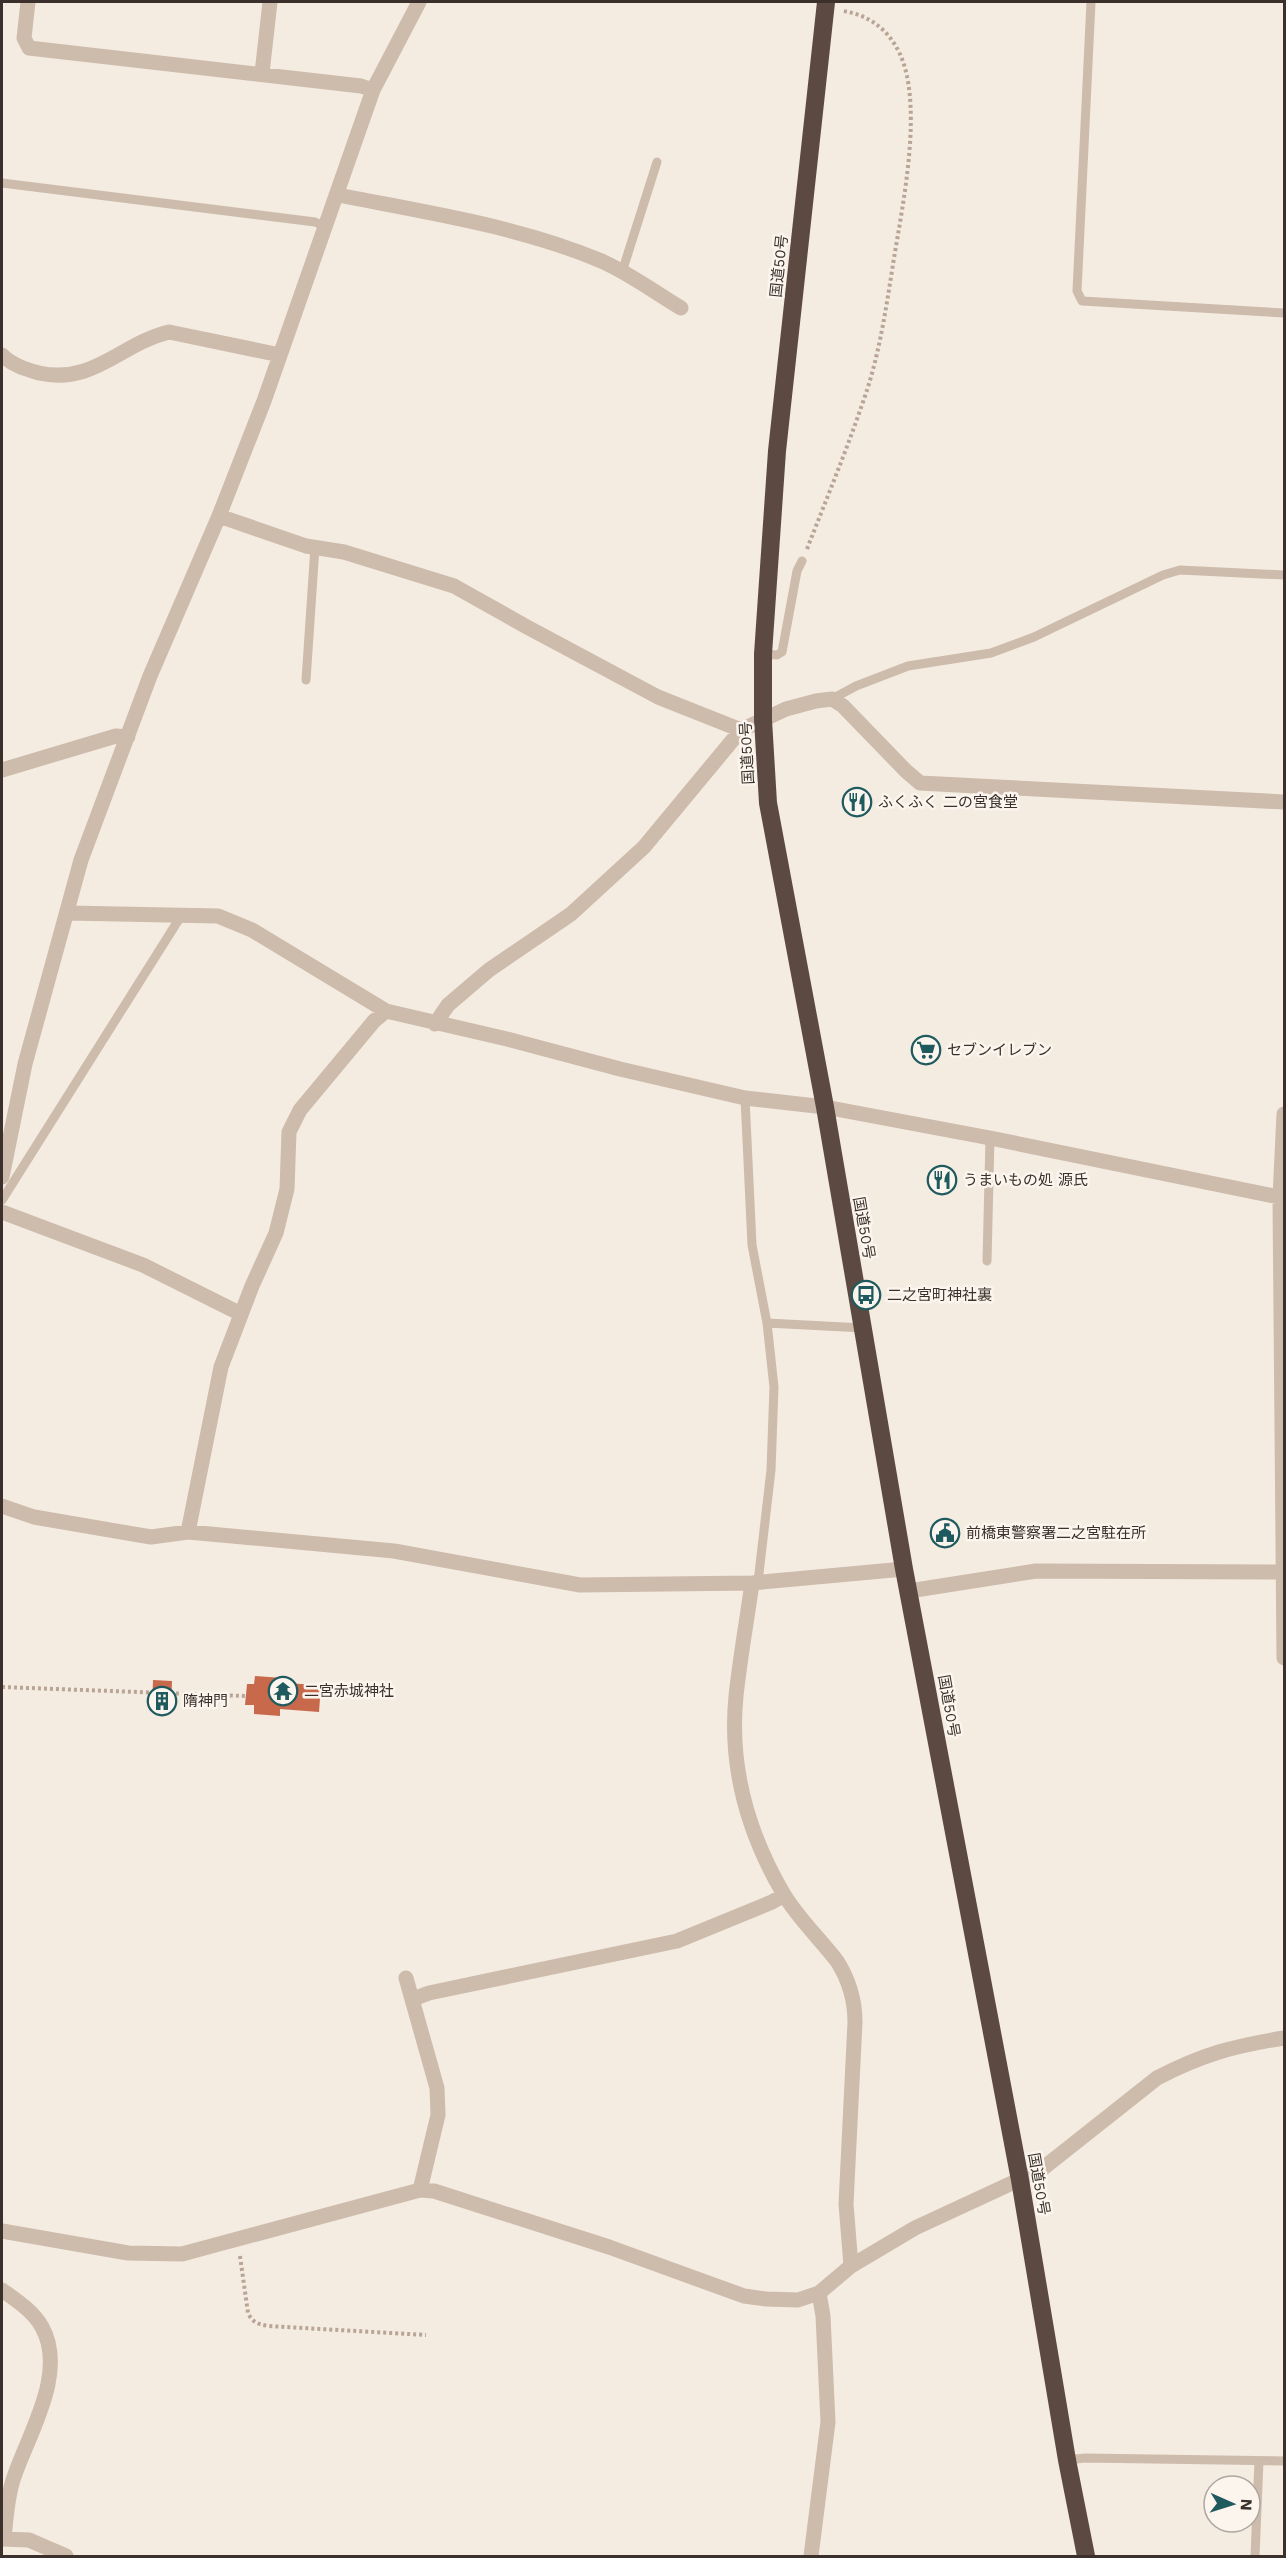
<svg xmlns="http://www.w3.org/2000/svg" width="1286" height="2558" font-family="'Work Sans','Noto Sans JP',sans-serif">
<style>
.building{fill:#c8694b}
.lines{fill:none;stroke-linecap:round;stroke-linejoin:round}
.path{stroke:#b9a596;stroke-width:4;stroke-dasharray:3 3;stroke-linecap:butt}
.lane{stroke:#cdbbac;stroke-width:9}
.street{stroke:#cdbbac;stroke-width:15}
.highway{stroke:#5c4a42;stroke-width:18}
.labels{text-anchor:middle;stroke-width:5;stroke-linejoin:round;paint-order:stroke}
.street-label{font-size:15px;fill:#3b302b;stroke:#fbf5ee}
.poi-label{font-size:15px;fill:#3b302b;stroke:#fbf5ee;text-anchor:start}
</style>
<rect width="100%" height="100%" fill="#f4ebe1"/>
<!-- building -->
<path class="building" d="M255,1676l28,2 -1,5 39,2 -2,27 -39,-3v7l-26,-2v-9h-9l2,-21h7z
M153,1680l19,1 -1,28 -19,-1z"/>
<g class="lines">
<!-- path -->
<path class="path" d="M807,549c21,-54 43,-107 61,-162 13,-42 19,-85 26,-129 9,-55 30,-155 5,-206 -12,-24 -31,-37 -56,-41
M2,1687l244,9
M240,2256l8,57c5,10 10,11 20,13l158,9"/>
<!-- lane -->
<path class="lane" d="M1091,2l-14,289 5,10 202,12
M2,183l313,39 11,5
M622,272l35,-110
M763,654l14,1 5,-3 15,-81 5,-10
M306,680l9,-133
M832,699l24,-13 52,-20 83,-13 43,-16 129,-62 17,-5 104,5
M745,1098l7,147 15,78 7,64 -3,83 -13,112
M2,1200l179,-284
M987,1261l3,-123
M767,1323l96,5
M1067,2460l18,-2 199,3
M1255,2556l4,-95"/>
<!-- street -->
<path class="street" d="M28,2l-4,36 5,10 332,38 12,4
M262,73l8,-71
M338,195c86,17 180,31 261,65 29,12 55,32 82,48
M2,355c10,10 23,14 37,18 55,12 81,-29 130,-41l111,23
M219,516l87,30 38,6 110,34 73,41 131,70 83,33
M2,770l114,-34 12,1
M68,913l150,3 34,14 134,81 121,28 113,30 125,29 80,9 165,31 294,60
M435,1024l13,-19 41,-35 82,-56 73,-67 97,-117 45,-21 30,-8 16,-2 11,7 63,65 14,12 364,19
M1284,1114l-4,83 4,461
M2,1177l23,-113 56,-204 69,-184 69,-160 45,-115 109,-311 46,-88
M2,1212l141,53 98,49
M2,1506l32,11 117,20 37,-5 206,19 186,34 172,-2 152,-14
M188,1532l33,-165 31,-81 24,-53 11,-44 2,-57 11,-22 74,-89 12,-10
M752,1583c-5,37 -12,75 -16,113 -7,70 12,137 47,197 14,24 37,46 54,68 12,19 18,39 18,61l-9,182 5,62
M909,1591l127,-20 248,1
M406,1978l31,110 1,27 -18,75
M413,1999l16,-6 248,-52 95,-39 12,-7
M2,2231l126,22 54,1 238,-64 14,1 175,56 135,49 22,3 32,1 21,-7 32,-27 64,-38 127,-59 115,-91c46,-24 77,-32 127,-40
M2,2290c14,10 31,21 40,37 26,47 -15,109 -29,153 -6,19 -7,39 -9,59
M2,2539l27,1 37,16
M811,2556l17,-134 -5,-106 -4,-23"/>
<!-- highway -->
<path class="highway" d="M826,2l-49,449 -14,203v66l5,83 57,304 79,462 116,611 47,280 19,96"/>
</g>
<!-- icons -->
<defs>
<g id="restaurant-ring" transform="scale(1.5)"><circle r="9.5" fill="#fbf5ee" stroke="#1f5a5e" stroke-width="1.5"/><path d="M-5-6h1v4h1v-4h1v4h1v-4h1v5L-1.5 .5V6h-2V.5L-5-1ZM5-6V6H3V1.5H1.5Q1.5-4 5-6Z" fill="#1f5a5e"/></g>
<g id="supermarket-ring" transform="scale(1.5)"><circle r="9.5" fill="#fbf5ee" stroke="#1f5a5e" stroke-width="1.5"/><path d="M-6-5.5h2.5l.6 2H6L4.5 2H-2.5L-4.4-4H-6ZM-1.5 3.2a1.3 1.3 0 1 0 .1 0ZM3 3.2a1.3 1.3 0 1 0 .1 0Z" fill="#1f5a5e"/></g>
<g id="bus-ring" transform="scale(1.5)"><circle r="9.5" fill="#fbf5ee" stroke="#1f5a5e" stroke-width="1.5"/><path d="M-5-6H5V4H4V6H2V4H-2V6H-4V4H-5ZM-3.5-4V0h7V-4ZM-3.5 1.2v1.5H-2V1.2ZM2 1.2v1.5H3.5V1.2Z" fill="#1f5a5e"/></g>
<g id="civic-ring" transform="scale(1.5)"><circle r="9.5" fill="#fbf5ee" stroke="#1f5a5e" stroke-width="1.5"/><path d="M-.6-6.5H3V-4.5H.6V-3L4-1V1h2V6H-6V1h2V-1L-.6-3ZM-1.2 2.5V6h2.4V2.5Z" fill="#1f5a5e"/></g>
<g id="temple-ring" transform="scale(1.5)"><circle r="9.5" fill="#fbf5ee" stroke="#1f5a5e" stroke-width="1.5"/><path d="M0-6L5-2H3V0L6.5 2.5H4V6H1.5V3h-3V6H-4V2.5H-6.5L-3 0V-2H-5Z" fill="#1f5a5e"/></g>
<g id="building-ring" transform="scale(1.5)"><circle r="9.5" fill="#fbf5ee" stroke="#1f5a5e" stroke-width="1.5"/><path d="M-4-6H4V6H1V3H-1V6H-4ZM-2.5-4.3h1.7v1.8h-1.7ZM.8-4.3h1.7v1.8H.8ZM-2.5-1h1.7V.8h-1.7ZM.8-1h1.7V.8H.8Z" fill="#1f5a5e"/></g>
</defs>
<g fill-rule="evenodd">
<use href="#restaurant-ring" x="857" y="802"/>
<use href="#supermarket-ring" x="926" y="1050"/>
<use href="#restaurant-ring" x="942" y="1180"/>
<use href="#bus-ring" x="866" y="1295"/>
<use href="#civic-ring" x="945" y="1533"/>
<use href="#temple-ring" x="283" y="1691"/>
<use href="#building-ring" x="162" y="1701"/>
</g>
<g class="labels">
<!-- street labels -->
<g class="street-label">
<text transform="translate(779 266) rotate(-84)" y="5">国道50号</text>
<text transform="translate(747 753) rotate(-93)" y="5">国道50号</text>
<text transform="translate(864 1228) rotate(80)" y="5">国道50号</text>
<text transform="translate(949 1706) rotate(80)" y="5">国道50号</text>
<text transform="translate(1039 2184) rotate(80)" y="5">国道50号</text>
</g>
<!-- poi labels -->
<g class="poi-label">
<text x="878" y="807">ふくふく 二の宮食堂</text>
<text x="947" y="1055">セブンイレブン</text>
<text x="963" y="1185">うまいもの処 源氏</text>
<text x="887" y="1300">二之宮町神社裏</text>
<text x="966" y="1538">前橋東警察署二之宮駐在所</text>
<text x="304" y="1696">二宮赤城神社</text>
<text x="183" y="1706">隋神門</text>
</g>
</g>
<!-- border -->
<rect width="1286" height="2558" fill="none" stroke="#3b302b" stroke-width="6"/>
<!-- north arrow -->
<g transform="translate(1232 2504) rotate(93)"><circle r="28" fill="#fbf5ee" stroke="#aea6a0" stroke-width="1.5"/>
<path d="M0-4.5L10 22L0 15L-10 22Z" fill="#1f5a5e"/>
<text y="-9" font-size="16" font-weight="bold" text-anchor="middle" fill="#3b302b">N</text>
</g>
</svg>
